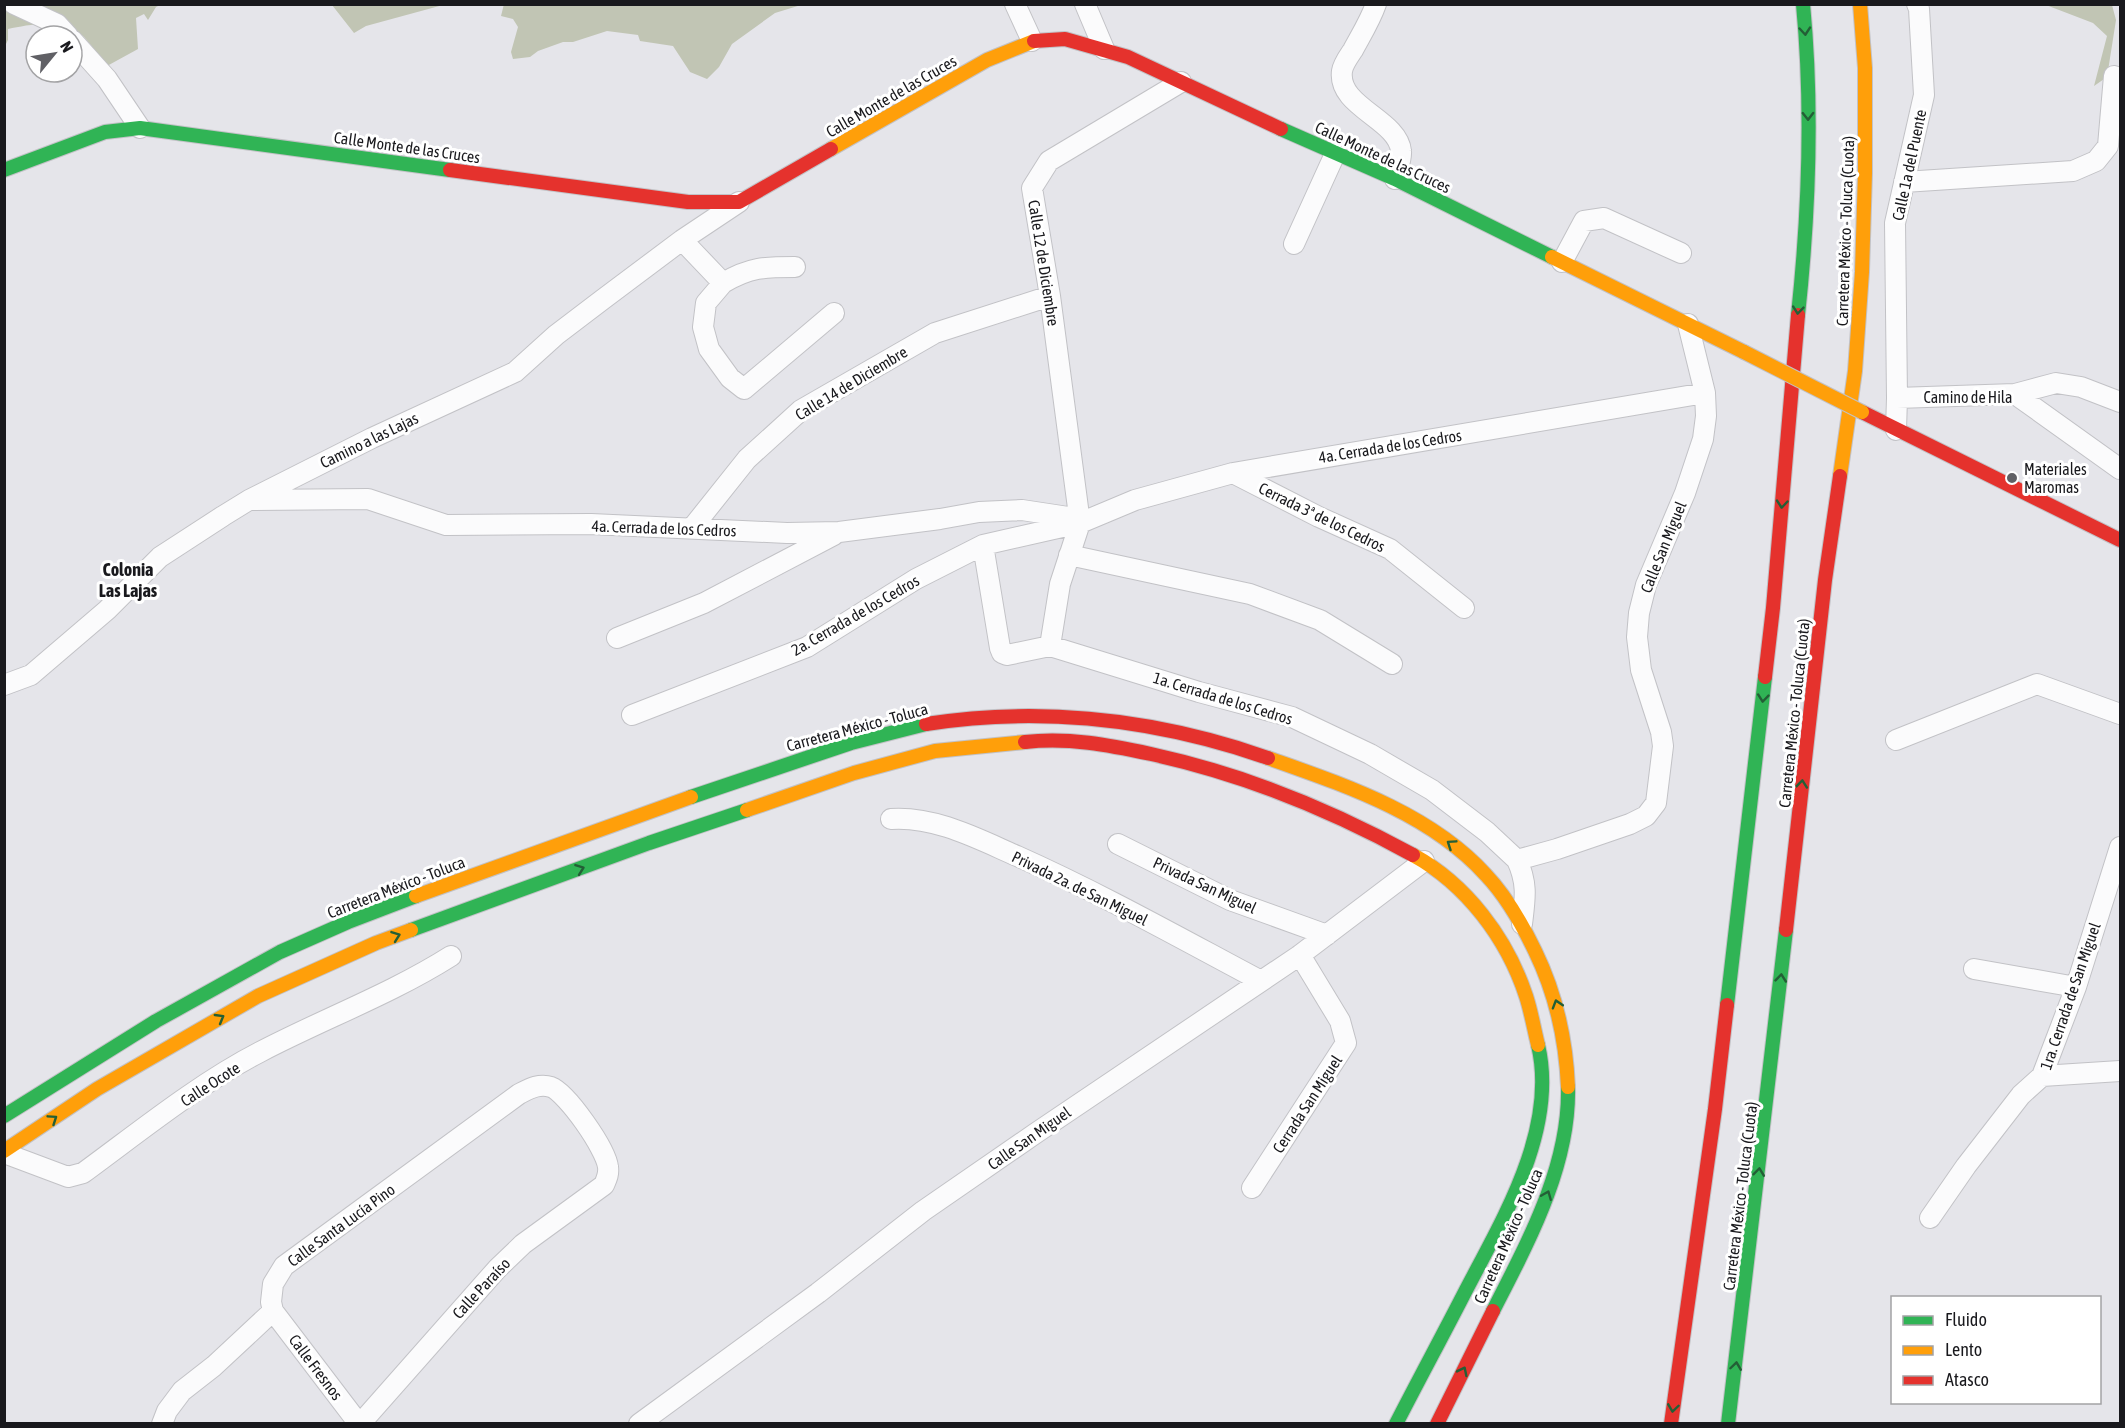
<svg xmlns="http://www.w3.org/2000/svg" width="2125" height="1428" font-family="'Asap Condensed',sans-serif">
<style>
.forest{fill:#c1c5b4}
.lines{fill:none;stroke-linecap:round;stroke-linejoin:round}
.street-casing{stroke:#c2c2c6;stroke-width:22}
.fast-casing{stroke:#c2c2c6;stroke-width:16}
.slow-casing{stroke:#c2c2c6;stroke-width:16}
.jam-casing{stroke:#c2c2c6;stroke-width:16}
.street{stroke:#fbfbfc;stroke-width:20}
.fast{stroke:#30b455;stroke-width:14}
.slow{stroke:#ff9f0a;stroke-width:14}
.jam{stroke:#e5322d;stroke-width:14}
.slow-bridge-casing{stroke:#c2c2c6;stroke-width:16;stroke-linecap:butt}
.slow-bridge{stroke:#ff9f0a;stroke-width:14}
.oneway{stroke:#235f36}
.poi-dot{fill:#606065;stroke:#fff;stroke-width:2}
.labels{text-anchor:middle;stroke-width:6;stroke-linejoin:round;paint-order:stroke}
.street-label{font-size:16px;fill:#19191d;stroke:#fff}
.poi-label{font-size:16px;fill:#19191d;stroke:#fff;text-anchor:start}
.neighbourhood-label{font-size:18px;font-weight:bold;fill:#19191d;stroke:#fff}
</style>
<rect width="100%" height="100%" fill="#e5e5ea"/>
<!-- forest -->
<path class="forest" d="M504,4h297v1l-26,8 -43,31 -13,23 -12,12 -17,-7 -17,-26 -33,-5 -2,-6 -31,-4 -34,11h-10l-25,9 -8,6 -17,2 -2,-7 7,-25 -5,-8 -12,-3z
M5,5h155l-4,2 -8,13 -4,-6 -8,4 2,31 -31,17c-7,-9 -15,-20 -23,-29 -19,-19 -53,-13 -76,-8v11l-3,6z
M332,5h111l-77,21 -12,7z
M2046,5h66l4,15 -9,57 -13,9 13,-50 -14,-13z"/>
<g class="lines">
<!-- street casing -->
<g class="street-casing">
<path id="street" d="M14,4l43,20 11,12
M1015,4l17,37
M1085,4l19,45
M1376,4c-6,17 -15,31 -23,46 -4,6 -10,14 -11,21 -5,36 56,48 59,80 1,8 -4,20 -6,28
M72,40l35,39 33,49
M1904,182l169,-11 23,-10 12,-15 6,-70
M682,240l41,43c27,-16 41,-16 72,-16
M1294,244l41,-90
M1562,262l22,-41 20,-3 77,35
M723,283l-17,20 -3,24 6,22 21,29 14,11 90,-76
M2015,394l41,-11 25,4 39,15
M1897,398l-2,-175 29,-128 -5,-86 -2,-5
M1896,430l1,-32 118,-4 105,75
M1233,473l86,44 71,32 74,59
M253,500l115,-1 78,26 145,-1 196,9 52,-1 101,-13 39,-7 43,-2 46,7 12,6
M692,528l55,-69 54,-49 134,-77 115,-37
M983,545l17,103 2,5 5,2 43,-9 149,46 93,25 78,37 62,36 55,42 30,28
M1069,555l181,39 70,26 72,44
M617,638l87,-35 130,-68
M1050,646l10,-62 20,-61 -30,-227 -18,-108 17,-27 132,-79
M4,685l27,-10 76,-65 53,-53 63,-41 26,-16 123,-62 143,-66 41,-37 46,-35 80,-60 57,-38
M632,715l175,-68 109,-68 67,-34 97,-22 55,-23 98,-27 472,-80
M1896,740l141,-56 83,30
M891,819c44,-3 87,20 126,37 83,37 163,82 244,125
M1118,844l112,56 97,35
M1522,924c3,-25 6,-40 -5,-64l40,-11 73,-25 16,-8 10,-13 7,-57 -2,-14 -20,-62 -4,-33 2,-24 7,-28 39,-92 18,-54 3,-23 -1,-23 -17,-69
M1974,969l102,18
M2042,1076l78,-5
M4,1153l64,24 15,-4c56,-41 115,-89 177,-121 63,-33 131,-58 191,-96
M1252,1188l94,-145 -6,-22 -40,-66
M1930,1218l36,-52 55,-71 21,-19 34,-89 44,-140
M162,1424l5,-13 15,-20 32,-25 59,-55
M359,1424l-86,-113 -2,-9 2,-18 11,-18 235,-172c10,-5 20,-11 32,-7 16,6 55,62 57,80 1,7 -1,11 -4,18l-81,59 -26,25 -137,155
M639,1424l179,-131 105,-82 113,-78 264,-178 124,-94"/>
</g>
<!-- fast casing -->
<g class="fast-casing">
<path id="fast" d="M1281,129l114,50 157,78
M4,170l101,-38 35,-4 310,42
M1798,315c11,-103 15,-207 5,-311
M691,797l160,-54 75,-19
M411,930l238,-87 98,-33
M1727,1005l38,-328
M4,1116l152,-95 124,-69 68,-30 68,-26
M1493,1311c35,-69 77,-145 75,-224
M1396,1424c23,-45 47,-89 70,-134 37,-71 92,-161 72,-245
M1728,1424l58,-494"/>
</g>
<!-- slow casing -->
<g class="slow-casing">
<path id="slow" d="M831,149l156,-89 47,-19
M1552,257l192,95
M1840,476l15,-105 7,-99 3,-99v-105l-5,-64
M1268,758c76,27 162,55 218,117 21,22 36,49 49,76 21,43 31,89 33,136
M747,810l107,-37 81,-22 90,-9
M1413,855c53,29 94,83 113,141 5,15 8,33 12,49
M416,896l275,-99
M4,1151l93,-62 161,-93 118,-53 35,-13"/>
</g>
<!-- jam casing -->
<g class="jam-casing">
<path id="jam" d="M1034,41l31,-2 63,18 153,72
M450,170l238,32h51l92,-53
M1862,412l258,128
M1765,677l8,-69 25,-293
M926,724c117,-18 230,-5 342,34
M1025,742c43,-5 84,3 126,12 92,20 180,56 262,101
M1786,930l39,-350 15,-104
M1437,1424l56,-113
M1671,1424l44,-315 12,-104"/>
</g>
<!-- street -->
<use href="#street" class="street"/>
<!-- fast -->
<use href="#fast" class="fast"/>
<!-- slow -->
<use href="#slow" class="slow"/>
<!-- jam -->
<use href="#jam" class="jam"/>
<!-- slow-bridge casing -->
<g class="slow-bridge-casing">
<path id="slow-bridge" d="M1744,352l118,60"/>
</g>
<!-- slow-bridge -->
<use href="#slow-bridge" class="slow-bridge"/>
</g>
<!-- one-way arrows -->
<defs><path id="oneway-chevron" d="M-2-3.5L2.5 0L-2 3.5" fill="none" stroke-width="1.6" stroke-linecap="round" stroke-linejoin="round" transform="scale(1.5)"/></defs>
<g class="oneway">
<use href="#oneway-chevron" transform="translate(1805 31) rotate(85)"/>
<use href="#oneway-chevron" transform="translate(1808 116) rotate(89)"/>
<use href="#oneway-chevron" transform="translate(1798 310) rotate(96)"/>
<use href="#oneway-chevron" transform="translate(1782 504) rotate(95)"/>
<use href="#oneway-chevron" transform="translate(1763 698) rotate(96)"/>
<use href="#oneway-chevron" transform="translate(1802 784) rotate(-84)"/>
<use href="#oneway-chevron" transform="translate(1451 844) rotate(-146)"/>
<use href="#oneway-chevron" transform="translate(580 869) rotate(-20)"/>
<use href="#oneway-chevron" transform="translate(396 936) rotate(-20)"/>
<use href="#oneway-chevron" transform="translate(1781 978) rotate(-84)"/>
<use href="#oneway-chevron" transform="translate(1557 1004) rotate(-107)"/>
<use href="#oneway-chevron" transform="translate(220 1018) rotate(-30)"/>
<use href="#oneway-chevron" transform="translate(53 1119) rotate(-34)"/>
<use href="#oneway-chevron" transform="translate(1759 1172) rotate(-83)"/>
<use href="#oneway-chevron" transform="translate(1547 1195) rotate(-68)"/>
<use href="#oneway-chevron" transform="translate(1736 1366) rotate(-82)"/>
<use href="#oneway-chevron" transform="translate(1463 1371) rotate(-64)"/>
<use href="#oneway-chevron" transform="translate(1673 1408) rotate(98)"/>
</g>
<!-- markers -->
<circle class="poi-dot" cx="2012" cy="478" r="6"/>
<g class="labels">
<!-- street labels -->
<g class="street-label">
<text transform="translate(891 96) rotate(-30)" y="6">Calle Monte de las Cruces</text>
<text transform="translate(407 147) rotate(8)" y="6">Calle Monte de las Cruces</text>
<text transform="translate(1383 157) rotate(25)" y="6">Calle Monte de las Cruces</text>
<text transform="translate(1909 165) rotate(-78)" y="6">Calle 1a del Puente</text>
<text transform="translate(1845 231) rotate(-88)" y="6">Carretera México - Toluca (Cuota)</text>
<text transform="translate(1044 263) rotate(81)" y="6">Calle 12 de Diciembre</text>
<text transform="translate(851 383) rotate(-31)" y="6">Calle 14 de Diciembre</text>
<text x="1968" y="403">Camino de Hila</text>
<text transform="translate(369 440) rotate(-26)" y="6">Camino a las Lajas</text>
<text transform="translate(1390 446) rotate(-9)" y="6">4a. Cerrada de los Cedros</text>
<text transform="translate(1322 517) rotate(26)" y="6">Cerrada 3ª de los Cedros</text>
<text transform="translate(664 528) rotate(2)" y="6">4a. Cerrada de los Cedros</text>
<text transform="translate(1663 547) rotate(-68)" y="6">Calle San Miguel</text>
<text transform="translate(855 615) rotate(-30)" y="6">2a. Cerrada de los Cedros</text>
<text transform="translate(1223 698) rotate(17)" y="6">1a. Cerrada de los Cedros</text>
<text transform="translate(1794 713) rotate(-84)" y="6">Carretera México - Toluca (Cuota)</text>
<text transform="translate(857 727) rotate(-15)" y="6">Carretera México - Toluca</text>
<text transform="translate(1205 885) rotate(25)" y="6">Privada San Miguel</text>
<text transform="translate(396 887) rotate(-21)" y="6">Carretera México - Toluca</text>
<text transform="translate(1080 888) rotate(26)" y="6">Privada 2a. de San Miguel</text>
<text transform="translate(2070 996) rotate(-71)" y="6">1ra. Cerrada de San Miguel</text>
<text transform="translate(210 1084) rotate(-33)" y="6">Calle Ocote</text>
<text transform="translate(1307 1104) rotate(-57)" y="6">Cerrada San Miguel</text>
<text transform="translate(1029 1138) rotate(-35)" y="6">Calle San Miguel</text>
<text transform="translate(1740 1196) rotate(-83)" y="6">Carretera México - Toluca (Cuota)</text>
<text transform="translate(341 1225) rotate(-36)" y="6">Calle Santa Lucía Pino</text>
<text transform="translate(1508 1236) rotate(-66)" y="6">Carretera México - Toluca</text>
<text transform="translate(481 1288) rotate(-47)" y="6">Calle Paraíso</text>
<text transform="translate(316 1367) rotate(53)" y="6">Calle Fresnos</text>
</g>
<!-- poi labels -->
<g class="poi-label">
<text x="2024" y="475">Materiales<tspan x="2024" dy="18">Maromas</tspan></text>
</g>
<!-- neighbourhood labels -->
<g class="neighbourhood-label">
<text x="128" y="576">Colonia<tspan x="128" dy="21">Las Lajas</tspan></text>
</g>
</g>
<!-- border -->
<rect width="2125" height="1428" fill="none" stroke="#19191d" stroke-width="12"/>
<!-- legend -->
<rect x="1891" y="1296" width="210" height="108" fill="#ffffff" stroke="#a3a3a5" stroke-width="1.5"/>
<rect x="1903" y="1316" width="30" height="9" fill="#30b455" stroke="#a3a3a5" stroke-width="1.5"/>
<text x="1945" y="1326" font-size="18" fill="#19191d">Fluido</text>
<rect x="1903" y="1346" width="30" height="9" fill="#ff9f0a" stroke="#a3a3a5" stroke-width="1.5"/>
<text x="1945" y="1356" font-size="18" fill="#19191d">Lento</text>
<rect x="1903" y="1376" width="30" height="9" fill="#e5322d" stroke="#a3a3a5" stroke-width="1.5"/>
<text x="1945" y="1386" font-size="18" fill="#19191d">Atasco</text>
<!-- north arrow -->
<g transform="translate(54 54) rotate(60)"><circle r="28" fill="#ffffff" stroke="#a3a3a5" stroke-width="1.5"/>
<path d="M0-4.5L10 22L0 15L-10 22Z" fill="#606065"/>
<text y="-9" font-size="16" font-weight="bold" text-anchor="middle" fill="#19191d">N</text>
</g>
</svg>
